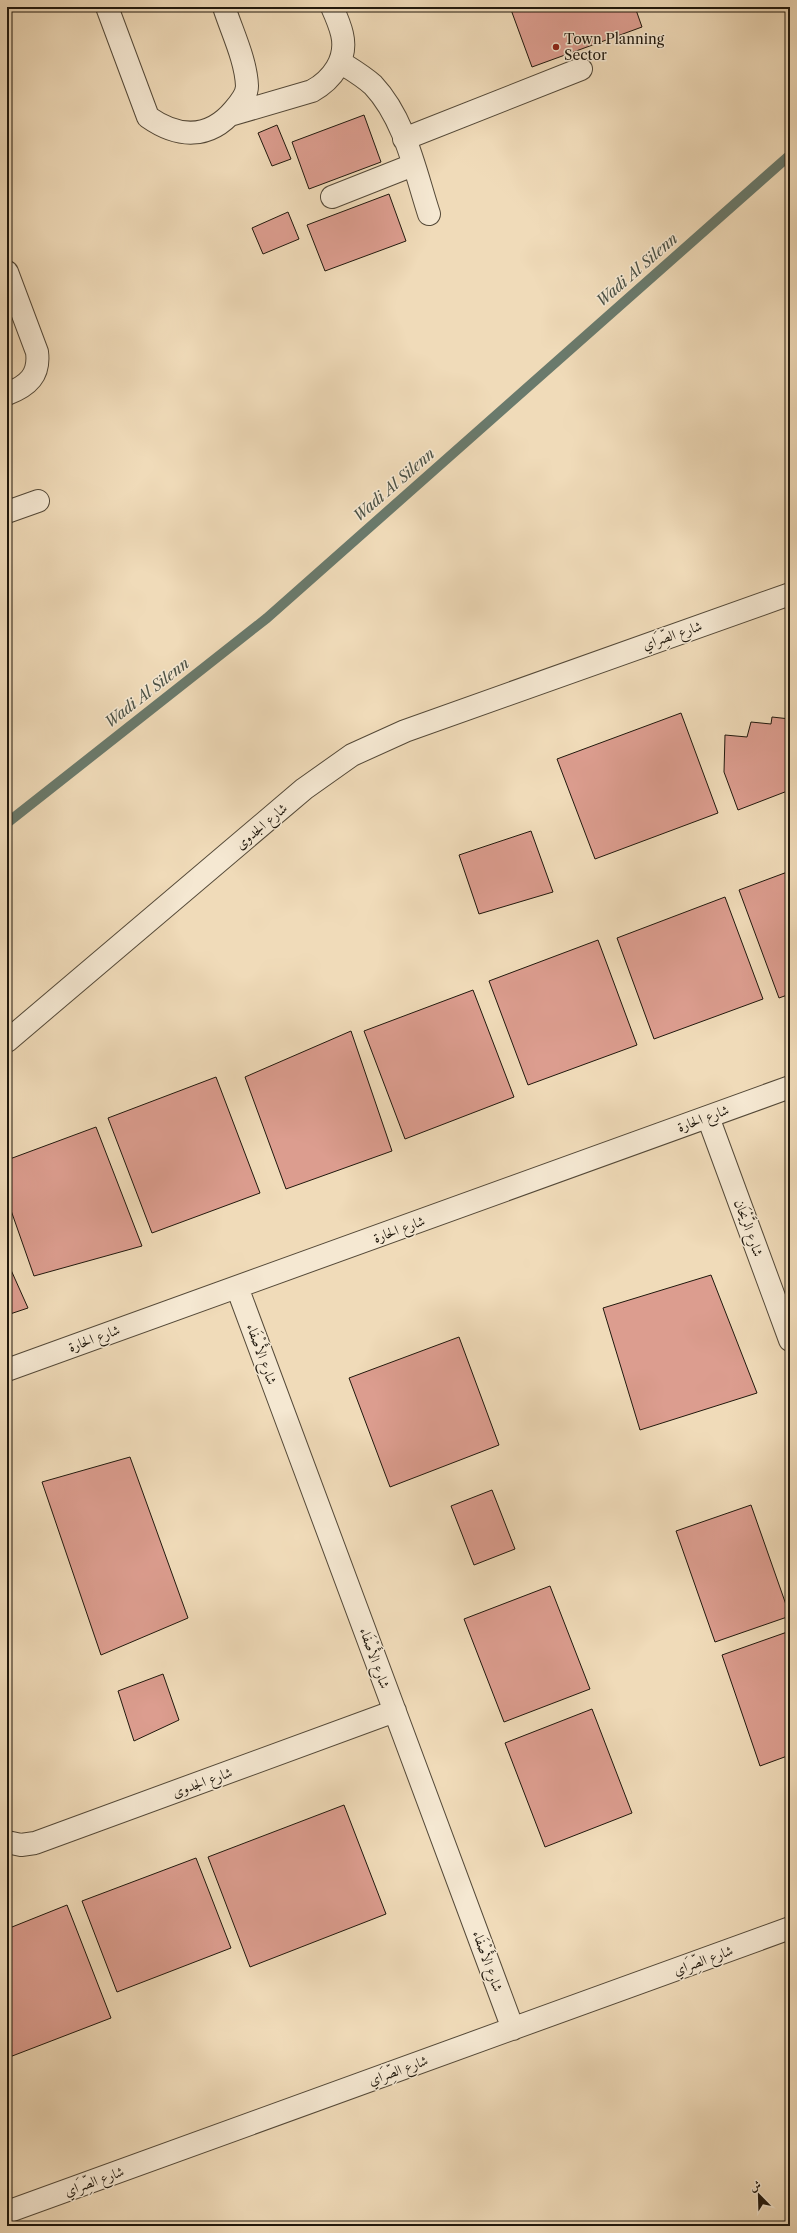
<svg xmlns="http://www.w3.org/2000/svg" width="797" height="2233" font-family="'Libre Caslon Text',Amiri,serif">
<style>
.lines{fill:none;stroke-linecap:round;stroke-linejoin:round}
.stream{stroke:#6a7a6c;stroke-width:10}
.building{fill:#dc9d8f;stroke:#20180d}
.minor-casing{stroke:#544938;stroke-width:24}
.minor{stroke:#f5e8d2;stroke-width:22}
.poi-dot{fill:#8f2418;stroke:#f5e8d2;stroke-width:1.5}
.labels{text-anchor:middle;stroke-width:3;stroke-linejoin:round;paint-order:stroke}
.poi-label{font-size:14px;fill:#20180d;stroke:#f5e8d2;text-anchor:start}
.street-label{font-size:14px;fill:#20180d;stroke:#f5e8d2}
.water-label{font-size:15px;font-style:italic;fill:#4b5145;stroke:#f5e8d2}
</style>
<rect width="100%" height="100%" fill="#f0dbb9"/>
<filter id="stains"><feTurbulence type="fractalNoise" baseFrequency=".005" numOctaves="4"/><feColorMatrix values="0 0 0 0 .2 0 0 0 0 .09 0 0 0 0 .02 0 0 0 .5 -.17"/></filter>
<radialGradient id="worn" r=".72"><stop offset=".6" stop-color="#630" stop-opacity="0"/><stop offset="1" stop-color="#630" stop-opacity=".3"/></radialGradient>
<g class="lines">
<!-- stream -->
<path class="stream" d="M7,823l260,-205 523,-463"/>
</g>
<!-- building -->
<path class="building" d="M510,7h125l7,20 -110,40z
M364,115l17,47 -72,27 -17,-47z
M277,125l14,34 -19,7 -14,-33z
M389,194l17,47 -81,30 -18,-46z
M288,212l11,27 -36,15 -11,-26z
M681,713l37,100 -123,46 -38,-100z
M772,717l18,2v71l-52,20 -14,-38 1,-37 22,2 4,-15 20,2z
M531,831l22,61 -74,22 -20,-59z
M790,871v123l-11,4 -40,-108z
M725,897l38,102 -109,40 -37,-101z
M598,940l39,105 -109,40 -39,-104z
M473,990l41,107 -109,42 -41,-108z
M351,1031l41,120 -106,38 -41,-112z
M216,1077l44,116 -108,40 -44,-115z
M96,1127l46,119 -108,30 -27,-77v-39z
M7,1261l21,47 -21,7z
M711,1275l46,118 -117,37 -37,-122z
M459,1337l40,108 -109,42 -41,-109z
M130,1457l58,161 -87,37 -59,-173z
M492,1490l23,59 -41,16 -23,-59z
M751,1505l39,111 -75,26 -39,-111z
M550,1586l40,103 -86,33 -40,-103z
M790,1631v124l-30,11 -38,-111z
M163,1674l16,46 -45,21 -16,-50z
M592,1709l40,104 -87,34 -40,-104z
M344,1805l42,109 -136,53 -42,-110z
M196,1858l35,90 -114,44 -35,-91z
M67,1905l44,113 -104,40v-129z"/>
<g class="lines">
<!-- minor casing -->
<g class="minor-casing">
<path id="minor" d="M107,7l41,110c30,21 61,23 86,-7 6,-7 13,-15 13,-24 -1,-26 -15,-54 -23,-79
M340,62c11,7 23,14 33,23 32,34 42,86 56,129
M230,115l82,-24c20,-11 36,-32 30,-57 -2,-9 -6,-18 -10,-27
M404,139l177,-70
M332,197l81,-32
M7,272l30,80c3,23 -9,34 -30,42
M7,512l31,-11
M7,1041l297,-252 48,-34 53,-24 385,-137
M708,1117l82,223
M237,1287l276,742
M7,1370l783,-283
M7,1842l14,3 14,-2 360,-132
M7,2212l783,-284"/>
</g>
<!-- minor -->
<use href="#minor" class="minor"/>
</g>
<!-- markers -->
<circle class="poi-dot" cx="556" cy="47" r="4"/>
<g class="labels">
<!-- poi labels -->
<g class="poi-label">
<text x="564" y="44">Town Planning<tspan x="564" dy="16">Sector</tspan></text>
</g>
<!-- street labels -->
<g class="street-label">
<text transform="translate(672 635) rotate(-19)" y="5">شارع الصِّرَاي</text>
<text transform="translate(261 826) rotate(-40)" y="5">شارع الجدوى</text>
<text transform="translate(703 1118) rotate(-20)" y="5">شارع الحارة</text>
<text transform="translate(749 1228) rotate(70)" y="5">شارع الرَّيْحَان</text>
<text transform="translate(399 1229) rotate(-20)" y="5">شارع الحارة</text>
<text transform="translate(94 1338) rotate(-20)" y="5">شارع الحارة</text>
<text transform="translate(262 1354) rotate(70)" y="5">شارع الأَصْفَاء</text>
<text transform="translate(375 1658) rotate(70)" y="5">شارع الأَصْفَاء</text>
<text transform="translate(202 1782) rotate(-20)" y="5">شارع الجدوى</text>
<text transform="translate(703 1960) rotate(-20)" y="5">شارع الصِّرَاي</text>
<text transform="translate(488 1961) rotate(70)" y="5">شارع الأَصْفَاء</text>
<text transform="translate(398 2070) rotate(-20)" y="5">شارع الصِّرَاي</text>
<text transform="translate(94 2181) rotate(-20)" y="5">شارع الصِّرَاي</text>
</g>
<!-- water labels -->
<g class="water-label">
<text transform="translate(637 270) rotate(-41)" y="5">Wadi Al Silenn</text>
<text transform="translate(394 485) rotate(-41)" y="5">Wadi Al Silenn</text>
<text transform="translate(147 693) rotate(-38)" y="5">Wadi Al Silenn</text>
</g>
</g>
<!-- margin -->
<rect width="797" height="2233" fill="none" stroke="#f0dbb9" stroke-width="24"/>
<rect x="8" y="8" width="781" height="2217" fill="none" stroke="#20180d" stroke-width="2"/>
<rect x="12" y="12" width="773" height="2209" fill="none" stroke="#20180d"/>
<!-- north arrow -->
<g transform="translate(759 2195) rotate(337)" stroke="#f5e8d2" stroke-width="3" paint-order="stroke">
<path d="M0-3L7 15L0 10L-7 15Z" fill="#20180d"/>
<text y="-6" font-size="11" font-weight="bold" text-anchor="middle" fill="#20180d">ش</text>
</g>
<rect width="100%" height="100%" filter="url(#stains)"/>
<rect width="100%" height="100%" fill="url(#worn)"/>
</svg>
